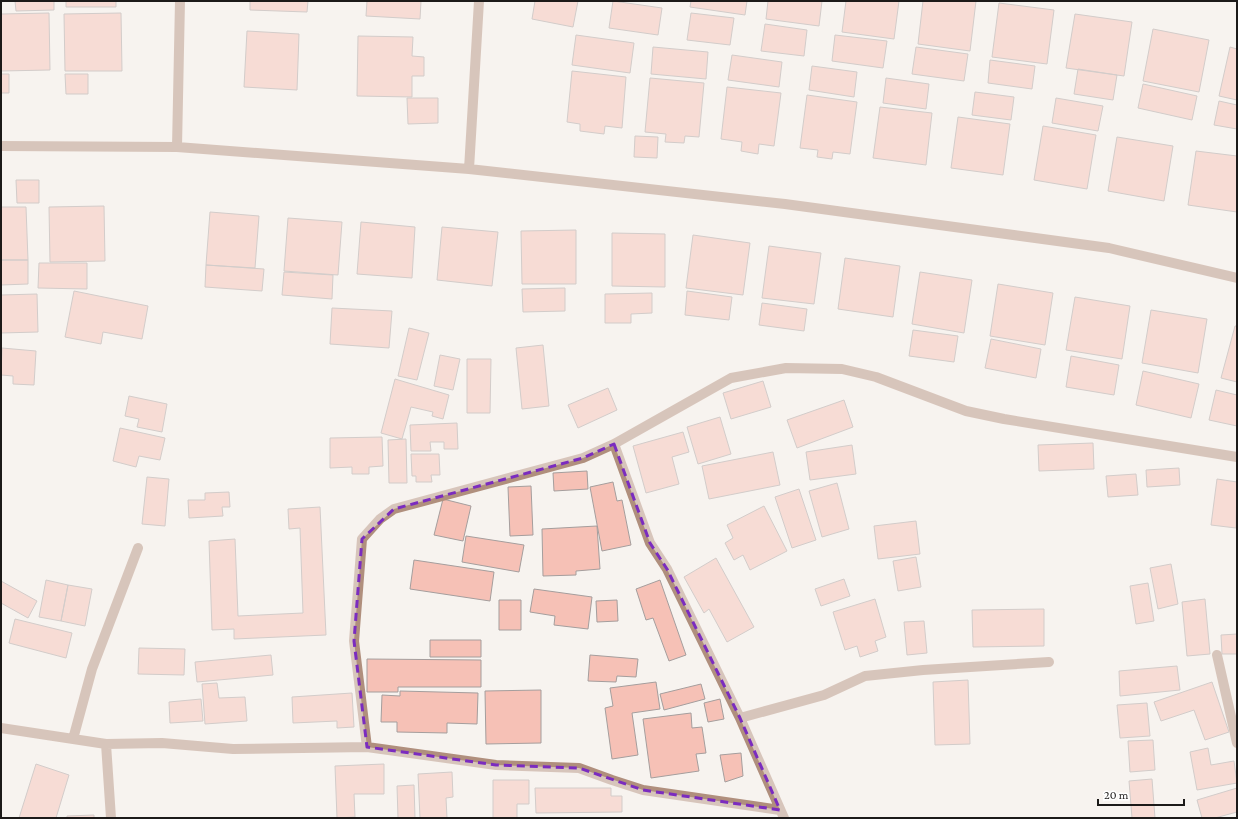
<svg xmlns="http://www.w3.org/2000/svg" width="1238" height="819" font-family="'Crimson Pro',serif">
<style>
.building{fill:#f6c1b6;stroke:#a59e9d}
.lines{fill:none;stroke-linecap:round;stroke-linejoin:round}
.street{stroke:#b08f7d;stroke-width:10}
.marked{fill:none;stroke:#7b2cbf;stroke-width:3;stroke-dasharray:8 5;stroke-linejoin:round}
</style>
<rect width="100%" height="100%" fill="#f7f3ef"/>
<!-- building -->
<path class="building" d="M15,1h39v9l-38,1z
M66,1h50v6h-50z
M250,1h58l-1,11 -57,-2z
M367,1h54l-1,18 -54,-3z
M535,1h43l-5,26 -41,-8z
M613,1l49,7 -4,27 -49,-7z
M691,1h56l-2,14 -55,-8z
M768,1h54l-3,25 -53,-7z
M846,1h53l-5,38 -52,-7z
M923,1h53l-6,50 -52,-7z
M999,3l55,7 -7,54 -55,-7z
M49,13l1,57 -49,1v-57z
M121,13l1,58h-57l-1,-57z
M691,13l43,5 -4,27 -43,-5z
M1075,14l57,8 -8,54 -58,-8z
M765,24l42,6 -3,26 -43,-5z
M1153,29l56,11 -10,52 -56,-11z
M247,31l52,3 -2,56 -53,-3z
M576,35l58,8 -4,30 -58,-8z
M835,35l52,6 -4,27 -51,-7z
M358,36l55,1 -1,19 12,1v19h-12v21l-55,-1z
M653,47l55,5 -2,27 -55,-5z
M916,47l52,7 -4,27 -52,-7z
M1230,47l7,2v51l-18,-4z
M732,55l50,7 -3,25 -51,-7z
M990,60l45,6 -3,23 -44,-6z
M812,66l45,6 -3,25 -45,-7z
M1078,69l39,6 -4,25 -39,-6z
M572,71l54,6 -4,51 -17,-2 -1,8 -24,-3v-7l-13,-2z
M1,74h8v19h-8z
M65,74h23v20h-22z
M650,78l54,5 -5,54 -14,-1 -1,7 -19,-1 1,-8 -21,-2z
M886,78l43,6 -3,25 -43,-6z
M1143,84l54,12 -5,24 -54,-12z
M727,87l54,6 -7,53 -15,-2 -1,10 -17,-3 1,-9 -21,-3z
M975,92l39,5 -3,23 -39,-5z
M807,95l50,7 -7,52 -17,-2 -1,7 -15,-2 1,-7 -18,-2z
M407,98h31v25l-30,1z
M1056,98l47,8 -5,25 -46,-8z
M1219,101l18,4v24l-23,-4z
M880,107l52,6 -6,52 -53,-7z
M958,117l52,7 -7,51 -52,-7z
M1043,126l53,9 -9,54 -53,-9z
M635,136l23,1 -1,21 -23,-1z
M1117,137l56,9 -9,55 -56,-10z
M1196,151l41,5v56l-49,-7z
M16,180h23v23h-22z
M104,206l1,55 -55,1 -1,-55z
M1,207h25l2,53h-27z
M210,212l49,4 -4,52 -49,-3z
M288,218l54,4 -4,53 -54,-4z
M361,222l54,5 -3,51 -55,-4z
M442,227l56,5 -6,54 -55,-6z
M576,230v54h-54l-1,-53z
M612,233l53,1v53l-53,-1z
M693,235l57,8 -7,52 -57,-7z
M769,246l52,7 -7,51 -52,-6z
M845,258l55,8 -7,51 -55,-8z
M1,260h27v24l-27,1z
M39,263h48v26l-49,-1z
M206,265l58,4 -2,22 -57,-4z
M284,272l49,3 -1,24 -50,-4z
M920,272l52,8 -8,53 -52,-9z
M998,284l55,9 -8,52 -55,-9z
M565,288v23l-42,1 -1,-23z
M74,291l74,15 -6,33 -39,-7 -2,12 -36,-7z
M687,291l45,6 -3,23 -44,-5z
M652,293v20l-21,1v9h-26v-29z
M37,294l1,38 -37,1v-38z
M1075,297l55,9 -8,53 -56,-9z
M762,303l45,6 -3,22 -45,-6z
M332,308l60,3 -3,37 -59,-4z
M1151,310l56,9 -9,54 -56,-10z
M1235,326h2v56l-16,-4z
M409,328l20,5 -12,47 -19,-4z
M913,330l45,6 -4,26 -45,-6z
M991,339l50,10 -5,29 -51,-10z
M543,345l6,61 -27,3 -6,-61z
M2,348l34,3 -2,34 -21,-1v-8l-12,-1z
M440,355l20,4 -7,31 -19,-4z
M1071,356l48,9 -5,30 -48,-8z
M467,359h24l-1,54h-23z
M1143,371l56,13 -8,34 -55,-13z
M395,379l54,16 -6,24 -11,-3 1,-4 -22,-5 -9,32 -21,-6z
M763,381l8,26 -40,12 -8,-26z
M608,388l9,22 -39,18 -10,-23z
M1216,390l21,5v31l-28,-6z
M129,396l38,8 -5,28 -25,-5 2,-8 -14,-3z
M844,400l9,27 -56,21 -10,-28z
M720,417l11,37 -33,10 -11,-37z
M457,423l1,26h-14v-7h-14l1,9h-20l-1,-26z
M120,428l45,10 -5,22 -21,-4 -3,11 -23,-6z
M683,432l6,20 -17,5 7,27 -33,9 -13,-47z
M382,437l1,29 -14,1v7h-17v-7l-22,1v-30z
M406,439l1,44h-18l-1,-43z
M1093,443l1,26 -55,2 -1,-26z
M852,445l4,29 -46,6 -4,-28z
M773,452l7,33 -71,14 -7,-33z
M411,454h28l1,21h-9l1,7h-16v-6h-4z
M1179,468l1,17 -33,2 -1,-17z
M587,471l1,18 -34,2 -1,-18z
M1136,474l2,21 -30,2 -2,-21z
M147,477l22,2 -4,47 -23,-2z
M1217,479l20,3 -1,46 -25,-3z
M613,482l4,19 5,-1 9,45 -29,6 -12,-64z
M837,483l12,46 -27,8 -13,-46z
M531,486l2,49 -23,1 -2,-49z
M799,489l17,51 -24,8 -17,-51z
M229,492l1,15h-8l1,9 -34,2 -1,-18h17v-7z
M443,499l28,7 -8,35 -29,-6z
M764,506l23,45 -37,19 -7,-15 -9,5 -9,-17 8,-5 -6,-13z
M320,507l6,128 -92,4v-10l-22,1 -3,-89 26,-2 3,77 65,-3 -3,-85 -11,1 -1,-20z
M916,521l4,33 -42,5 -4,-33z
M597,526l3,43 -24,2v4l-33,1 -1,-47z
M466,536l58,9 -5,27 -57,-10z
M916,557l5,30 -23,4 -5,-30z
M716,558l38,69 -27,15 -18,-33 -5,4 -20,-36z
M414,560l80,12 -4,29 -80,-12z
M1171,564l7,40 -20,5 -8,-41z
M844,579l6,17 -29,10 -6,-17z
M46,580l22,5 -7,36 -22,-4z
M660,580l26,75 -17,6 -16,-43 -7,2 -10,-31z
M1,581l36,20 -9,17 -27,-15z
M1148,583l6,38 -18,3 -6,-38z
M68,585l24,4 -7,37 -24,-5z
M534,589l58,8 -4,32 -34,-4 1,-9 -25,-4z
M875,599l11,38 -11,4 3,10 -18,6 -3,-11 -12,4 -12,-38z
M1205,599l5,55 -23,2 -5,-54z
M499,600h22v30h-22z
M617,600l1,21 -21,1 -1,-21z
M1044,609v37l-71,1 -1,-37z
M15,619l57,14 -6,25 -57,-15z
M924,621l3,32 -20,2 -3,-33z
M1237,634v20h-15l-1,-19z
M430,640h51v17h-51z
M139,648l46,1 -1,26 -46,-1z
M271,655l2,20 -76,7 -2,-20z
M590,655l48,4 -2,18 -19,-1 -1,6 -28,-1z
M367,659l114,1v27h-83v5h-31z
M1177,666l3,24 -60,6 -1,-25z
M968,680l2,64 -35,1 -2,-63z
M656,682l4,27 -28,4 6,42 -26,4 -7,-51 8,-2 -3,-18z
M1212,682l17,50 -24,8 -11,-30 -33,11 -7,-19z
M217,683l2,15 26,-1 2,24 -42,3 -3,-40z
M701,684l4,15 -41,11 -4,-16z
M541,690v53l-55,1 -1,-53z
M400,691l78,2 -1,31 -30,-1v10l-50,-1v-10h-16l1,-27 18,1z
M352,693l2,34 -17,1v-7l-44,2 -1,-26z
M201,699l2,22 -33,2 -1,-21z
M720,699l4,20 -16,3 -4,-19z
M1147,703l3,33 -30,2 -3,-33z
M691,713l1,15 10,-1 4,26 -10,1 3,17 -48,7 -8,-59z
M1153,740l2,30 -25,2 -2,-31z
M1208,748l3,17 23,-4 3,22 -40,7 -7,-38z
M741,753l2,23 -18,6 -5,-27z
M36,764l33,11 -13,43h-37z
M384,764v30h-30l1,23 -18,1 -2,-52z
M452,772l1,25 -7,1 1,20h-27l-2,-44z
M1152,779l3,39h-23l-3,-37z
M493,780h36v24h-12v14h-24z
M414,785l1,33h-17l-1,-32z
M535,788h76v8h11v16l-86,1z
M1237,788v24l-22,6h-13l-5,-18z
M94,815v3h-27v-2z"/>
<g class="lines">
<!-- street -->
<path class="street" d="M1,146l176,1 292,22 316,35 324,44 128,30
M177,147l3,-146
M469,169l10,-168
M614,444l36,99 17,26 73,149 44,100
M1217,655l20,88
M740,718l84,-23 41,-19 58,-6 126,-8
M1,728l105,16 56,-1 71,6 134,-2 129,18 83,3 33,12 31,10 137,20
M73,739l19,-70 46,-121
M106,744l5,74
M367,747l-13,-106 8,-102 18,-20 14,-10 189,-51 31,-14 117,-66 55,-10 56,1 34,8 90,34 38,8 233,38"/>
</g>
<!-- marked area -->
<path d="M0 0H1238V819H0ZM614,444l36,99 17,26 73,149 40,92 -137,-20 -64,-22 -83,-3 -129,-18 -13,-106 8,-102 32,-30 189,-51z" fill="#f7f3ef" fill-opacity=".55" fill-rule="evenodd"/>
<path class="marked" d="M614,444l36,99 17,26 73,149 40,92 -137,-20 -64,-22 -83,-3 -129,-18 -13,-106 8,-102 32,-30 189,-51z"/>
<!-- border -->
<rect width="1238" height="819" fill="none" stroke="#1c1a19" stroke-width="4"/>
<!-- scale -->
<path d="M1098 799v6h86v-6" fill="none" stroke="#1c1a19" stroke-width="2"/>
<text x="1104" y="799" font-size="12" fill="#1c1a19" stroke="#ffffff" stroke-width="3" paint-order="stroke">20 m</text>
</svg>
